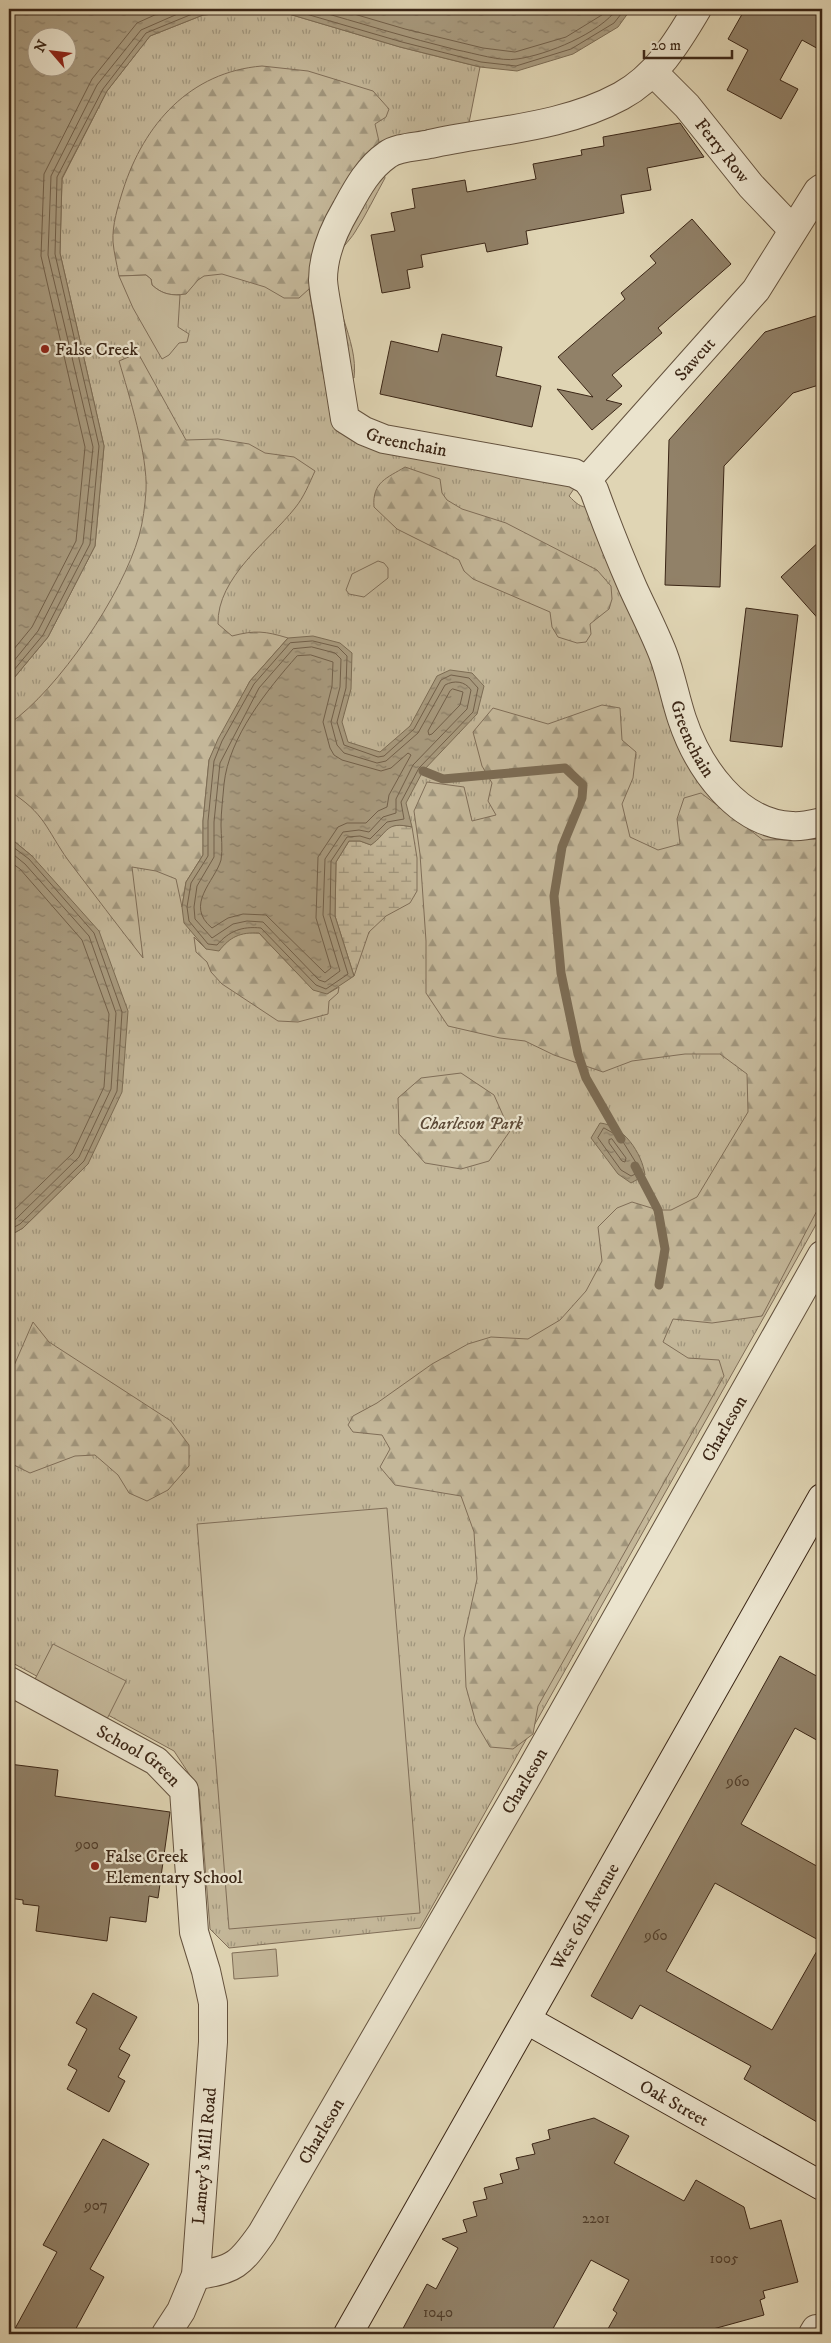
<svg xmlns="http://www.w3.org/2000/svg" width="831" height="2343" font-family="'IM FELL DW Pica',serif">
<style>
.grass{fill:url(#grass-tufts);stroke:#806e58}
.forest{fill:url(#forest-firs);stroke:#806e58}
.wetland{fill:url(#wetland-marsh);stroke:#806e58}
.garden{fill:#c4b799;stroke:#806e58}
.water{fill:url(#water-ripples);stroke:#7c6c54;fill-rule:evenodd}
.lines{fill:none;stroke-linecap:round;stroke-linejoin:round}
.shore{stroke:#72604a;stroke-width:1}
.stream{stroke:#7c6c54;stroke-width:9}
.building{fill:#918168;stroke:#3b2616;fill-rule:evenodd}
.street-casing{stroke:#64523e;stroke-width:30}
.secondary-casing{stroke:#3b2616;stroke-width:30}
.street{stroke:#ebe4ce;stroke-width:28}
.secondary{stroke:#ebe4ce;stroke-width:28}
.poi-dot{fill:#8f2418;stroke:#ebe4ce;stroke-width:2}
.labels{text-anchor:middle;stroke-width:4.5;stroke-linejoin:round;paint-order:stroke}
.number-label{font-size:15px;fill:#503d2a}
.street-label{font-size:18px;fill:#3b2616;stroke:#ebe4ce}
.poi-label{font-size:18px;fill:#3b2616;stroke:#ebe4ce;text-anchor:start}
.park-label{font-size:18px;font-style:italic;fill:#5d4a37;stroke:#ebe4ce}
</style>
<defs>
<pattern id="grass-tufts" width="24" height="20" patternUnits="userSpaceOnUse" patternTransform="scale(1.25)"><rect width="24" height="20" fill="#c4b799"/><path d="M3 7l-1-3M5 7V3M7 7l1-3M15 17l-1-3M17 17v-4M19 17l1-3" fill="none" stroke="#a0957c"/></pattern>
<pattern id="forest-firs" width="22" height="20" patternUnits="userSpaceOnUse" patternTransform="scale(1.25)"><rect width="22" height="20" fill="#c4b799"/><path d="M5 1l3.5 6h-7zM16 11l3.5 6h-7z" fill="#a0957c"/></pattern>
<pattern id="wetland-marsh" width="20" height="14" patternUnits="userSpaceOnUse" patternTransform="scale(1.25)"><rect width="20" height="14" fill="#c4b799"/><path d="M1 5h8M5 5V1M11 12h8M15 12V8" fill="none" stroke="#a0957c"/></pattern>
<pattern id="water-ripples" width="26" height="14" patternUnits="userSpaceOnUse" patternTransform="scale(1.25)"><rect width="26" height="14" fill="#a89a7e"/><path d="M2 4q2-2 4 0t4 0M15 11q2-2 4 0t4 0" fill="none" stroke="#8a7d66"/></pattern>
</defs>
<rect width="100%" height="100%" fill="#e0d5b4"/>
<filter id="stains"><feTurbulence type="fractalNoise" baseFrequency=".004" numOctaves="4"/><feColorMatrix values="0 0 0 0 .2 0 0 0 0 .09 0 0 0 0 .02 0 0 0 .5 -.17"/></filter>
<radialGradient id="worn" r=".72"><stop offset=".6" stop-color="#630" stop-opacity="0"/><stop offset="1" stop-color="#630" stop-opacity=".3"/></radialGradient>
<!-- grass -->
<path class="grass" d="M272,9l128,38 80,20 -12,61 -88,18 -71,143 15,89 14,45 242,57 -11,16c7,7 11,12 21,11l114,278 118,47v382l-402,714 -191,20 -19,-19 -11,-140 -25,-38 -165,-90v-425l14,-8 65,-64 -56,-308 -23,-19v-153l39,-47 47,-91 9,-100 -44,-193 2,-74 45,-88 43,-55 53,-21z
M384,173l1,5c-10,18 -19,37 -30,54 -6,10 -16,17 -19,29 -8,40 23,78 18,117l-9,-2 -15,-91 9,-45z"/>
<!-- forest -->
<path class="forest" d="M262,66l46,5 65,20 16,18 -3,8 -11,7 5,22 -71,143 -10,9h-15l-19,-11 -43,-13 -18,2 -6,4 -12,14c-14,2 -23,1 -34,-9l-1,-6 -5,-4 -27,1c-2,-11 -5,-23 -6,-34 -1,-17 5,-36 10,-52 21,-66 67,-118 139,-124z
M138,353l48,87 32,-1 31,5 16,9 29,4 21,14c-6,13 -11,26 -20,37 -26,33 -78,69 -77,116l14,12c23,-6 33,-5 56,2l-38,43 -41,79 -6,61v34l-17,27 -4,25 -6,-28 -20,-8 -24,-4 11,91c-25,-32 -50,-65 -75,-98 -22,-31 -23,-47 -59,-69v-67c50,-35 113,-129 130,-188 4,-14 6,-31 7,-45 2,-35 -17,-96 -27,-130z
M405,467l35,12 2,14 5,7 15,9 44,14 91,47 14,16 1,13 -3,10 -19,15 1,10 -5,8 -9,1 -19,-6 -6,-10 -2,-15 -77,-33 -9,-8 -5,-11 -62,-31 -23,-22c-2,-25 13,-29 31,-40z
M602,705l18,3 2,32 14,12 -3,26 -11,26 8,33 28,13 22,-6 -3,-25 7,-21 17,-5 62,47 59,-1v362l-60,115 -50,7 -39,-4 -10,23 25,16 31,2 5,16 -186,330 -5,28 -20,15 -23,-2 -14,-24 -10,-36 -2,-49 13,-59 -3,-47 -13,-36 -66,-11 -15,-18 10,-18 -8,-14 -29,-3 -5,-7 5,-9 24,-13 55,-39 36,-20 23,-7 37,2 32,-19 26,-29 16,-30 -4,-34 19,-19 15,-6 26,8h13l26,-13 51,-85 -1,-38 -27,-20h-35l-53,7 -29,11 -49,-17 -29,-14 -25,-3 -52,-12 -22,-33v-52l-6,-87 -6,-43 13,-29 37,5 8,34 24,-6 -8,-14 4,-18 -10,-17 -9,-34 20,-24 55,16z
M248,932l11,1 46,48 22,13 12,-7 -1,6 -9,8 -1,13 -30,8 -20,-1 -56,-37 -11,-12 -4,-10 -11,-10 -2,-15 12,12 30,-14z
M461,1073l33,22 16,36 -21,30 -28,8 -36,-6 -26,-29 -1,-36 23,-20z
M33,1322l16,20 122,79 18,24v21l-21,24 -21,11 -18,-8 -11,-18 -23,-20 -20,1 -45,17 -16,-8 -5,-22v-66z"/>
<!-- wetland -->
<path class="wetland" d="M401,825l11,2 5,31v33l-7,12 -24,13 -17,16 -15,44 -19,-60 1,-54 13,-21h11l11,4 19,-19z"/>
<!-- garden -->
<path class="garden" d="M146,275l5,4 1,6c9,8 16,10 28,10l-2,32 11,7 -2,8 -8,1 -10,12 -7,4 -29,-51 -14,-32z
M378,561l6,2 4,5v10l-24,19 -15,-3 -3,-4 6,-16z
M387,1508l33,405 -191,16 -32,-405z
M53,1644l73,37 -20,40 -73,-38z
M276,1949l2,27 -44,3 -2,-26z"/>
<!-- water -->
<path class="water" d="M9,9h257l-63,6 -53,21 -43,55 -45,87 -2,75 44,193 -9,100 -47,91 -39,47zM38,38h30v30h-30z
M272,9h359l-13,18 -45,27 -56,17 -37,-4 -80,-20z
M313,636l27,7 12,10 -1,36 -9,33 6,20 32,10 30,-26 27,-50 13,-6 22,3 12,13 -7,28 -54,57 -17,32 6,24c-27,-6 -23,5 -41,18l-11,-4h-11l-13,21 -1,54 19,60 -27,18 -14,-4 -54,-57c-19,-1 -29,4 -40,18l-13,-2 -22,-26 -2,-16 4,-25 17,-27v-34l6,-61 9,-21 32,-58 38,-43z
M9,837l23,19 67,75 29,80 -6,81 -34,72 -65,64 -14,8z
M600,1123c23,2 42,30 45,52l-14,8 -13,-9 -27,-36z"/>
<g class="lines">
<!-- shore -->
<path class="shore" d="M289,9l113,33 79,20 35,4 55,-17 43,-26 11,-14
M311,9c49,14 97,29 146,41 17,3 44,12 60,9 30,-4 83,-26 100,-50
M337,9l68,20 78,19 32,4 51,-15 39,-24 3,-4
M313,641l25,6 9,9 -1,32 -9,34 7,23 34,12 6,-1 30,-27 27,-49 10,-5 18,3 9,10 -5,24 -54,56 -18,34 3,17 -17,3 -17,17 -10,-3 -13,1 -16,24 -1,55 18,58 -22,15 -10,-4 -55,-57c-19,-2 -32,3 -44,17l-9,-1 -19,-23 -2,-14 4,-24 17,-27v-35l6,-60 8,-20 32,-57 36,-41z
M312,647l23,6 6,6 -1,28 -9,35 6,23 7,8 33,10 9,-2 32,-28 27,-48c9,-5 20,-4 26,5l-4,19 -54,56 -17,34v14l-13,4 -14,15 -10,-2 -16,2 -18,27 -2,56 17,56 -15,11 -6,-2 -56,-58 -16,-1 -14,3 -21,14 -17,-19 -1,-12 3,-21 17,-29v-35l6,-59 39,-75 34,-39z
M9,655l23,-28 44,-86 9,-94 -44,-191 3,-82 48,-95 45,-56 31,-14
M311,655l22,7 -1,24 -9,36 7,26 4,7 8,5 39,11 10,-3 17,-15 3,2 -22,40 -2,12 -9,4 -12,12h-19l-9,4 -20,30 -2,61 15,50 -6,5 -59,-58 -23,-1 -15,4 -16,10c-28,-23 3,-47 9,-68 2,-11 0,-24 0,-35 0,-13 2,-28 3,-41 5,-47 43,-94 73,-128z
M9,667l29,-36 45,-88 10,-96 -45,-192 3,-79 46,-91 44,-55 48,-21
M9,676l34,-41 47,-91 9,-98 -44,-192 2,-77 46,-88 43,-56 56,-23 14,-1
M453,689l10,3 -3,13 -28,29 -3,1 -1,-4 22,-40z
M9,844l20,15 65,74 28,79 -5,79 -33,70 -64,63 -11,6
M9,851l16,13 64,72 27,77 -5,76 -32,68 -63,62 -7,4
M9,861l11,8 62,71 27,74 -5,73 -31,66 -64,62
M604,1128l16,9 18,29v7l-7,3 -10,-6 -23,-32z
M612,1139l14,19 -1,4 -3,-1 -13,-18v-3z"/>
<!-- stream -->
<path class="stream" d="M423,771l20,8 122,-11 18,17 -1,13 -20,49 -8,49 7,77 17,81 8,24 35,61
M635,1166l23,44 7,39 -6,36"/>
</g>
<!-- building -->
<path class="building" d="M745,9h77v42l-20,-11 -22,40 18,9 -17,30 -54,-29 21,-40 -20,-11z
M680,123l24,34 -57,11 4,22 -30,5 3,18 -98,18 2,13 -41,8 -2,-9 -64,12 2,12 -16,3 3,18 -28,5 -11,-58 24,-4 -4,-18 24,-5 -3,-19 53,-9 2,12 69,-13 -3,-15 49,-9 -1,-5 23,-4 -1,-9z
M692,219l39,45 -73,64 4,5 -50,42 10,11 -16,14 16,4 -30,26 -35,-41 36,8 -35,-40 67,-58 -4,-6 35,-30 -6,-7z
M822,314v70l-29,9 -69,73 -4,121 -55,-2 4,-145 96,-108z
M442,334l60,13 -6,29 45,10 -9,41 -152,-33 11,-53 47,11z
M822,539v84l-41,-46z
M746,608l52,7 -16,132 -52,-6z
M780,1656l42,23v64l-27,-15 -54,96 81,45v256l-78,-46 7,-13 -111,-61 -8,14 -41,-23zM715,1883l107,59 -50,88 -106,-59z
M9,1764l49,6 -3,26 115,16 -12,86 -9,-2 -3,26 -36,-5 -3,24 -71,-10 3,-25 -16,-2v-4l-14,-2z
M93,1993l44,24 -18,32 11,6 -12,22 7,4 -16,31 -42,-23 10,-19 -9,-5 19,-36 -11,-6z
M594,2118l35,18 -15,27 70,38 12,-21 48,27 6,22 31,-9 17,62 -35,9 2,7 -5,2 4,15 -69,19h-90l12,-21 -4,-3 16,-30 -38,-20 -41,74h-150l27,-50 9,5 22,-41 -16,-9 25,-7 -4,-12 14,-4 -4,-14 14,-3 -3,-11 19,-5 -3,-9 19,-5 -3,-11 19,-4 -3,-10 18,-5 -2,-9z
M103,2139l46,25 -59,105 14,8 -31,57h-61l45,-82 -14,-7z"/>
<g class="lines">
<!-- street casing -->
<g class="street-casing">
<g id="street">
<path id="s1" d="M697,9c-20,34 -41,68 -76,87 -59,32 -127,34 -191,48 -12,3 -33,3 -43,11 -19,13 -30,34 -41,54 -13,22 -23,45 -23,71 1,15 5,30 7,45 5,31 10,62 15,94l19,12 20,8 190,34 13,7 7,10c12,33 25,66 39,98 10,22 21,43 30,66 8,21 12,44 19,65 16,48 55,105 110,107 10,1 21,-2 30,-4"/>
<path id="s2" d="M653,72l34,34 64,80 42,44"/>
<path id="s3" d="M587,480l169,-190 62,-99 4,-3"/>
<path id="s4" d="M9,1681l147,80 28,29 10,142 12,39 7,32v39l-17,233 -15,36 -15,23"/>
<path id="s5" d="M196,2275c38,-4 45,-12 66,-42l267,-460 293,-518"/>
<path d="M813,2334l3,-5"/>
</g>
</g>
<!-- secondary casing -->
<g class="secondary-casing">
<g id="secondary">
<path id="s6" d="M527,2020l295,166"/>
<path id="s7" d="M348,2334l474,-836"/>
</g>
</g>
<!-- street -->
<use href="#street" class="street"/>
<!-- secondary -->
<use href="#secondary" class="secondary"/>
</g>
<!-- markers -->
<g class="poi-dot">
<circle cx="45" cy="349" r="5"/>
<circle cx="95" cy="1866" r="5"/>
</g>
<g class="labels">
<!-- number labels -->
<g class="number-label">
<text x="738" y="1786">960</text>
<text x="87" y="1849">900</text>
<text x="656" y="1940">960</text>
<text x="96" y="2210">907</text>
<text x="596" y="2223">2201</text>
<text x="724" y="2263">1005</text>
<text x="438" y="2317">1040</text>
</g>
<!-- street labels -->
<g class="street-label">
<text dy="6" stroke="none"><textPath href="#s2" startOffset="105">Ferry Row</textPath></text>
<text dy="6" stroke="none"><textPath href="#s3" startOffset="162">Sawcut</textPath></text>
<text dy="6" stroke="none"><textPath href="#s1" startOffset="711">Greenchain</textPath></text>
<text dy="6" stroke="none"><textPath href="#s1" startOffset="1176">Greenchain</textPath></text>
<text dy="6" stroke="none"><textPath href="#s5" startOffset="1010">Charleson</textPath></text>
<text dy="6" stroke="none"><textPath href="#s4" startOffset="150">School Green</textPath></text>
<text dy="6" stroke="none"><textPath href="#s5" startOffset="605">Charleson</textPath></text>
<text dy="6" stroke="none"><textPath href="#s7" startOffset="480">West 6th Avenue</textPath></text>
<text dy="6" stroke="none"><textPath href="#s6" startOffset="169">Oak Street</textPath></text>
<text dy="6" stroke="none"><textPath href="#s5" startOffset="200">Charleson</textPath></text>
<text transform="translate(204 2156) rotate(-85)" y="6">Lamey's Mill Road</text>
</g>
<!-- poi labels -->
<g class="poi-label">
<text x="55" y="355">False Creek</text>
<text x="105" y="1862">False Creek<tspan x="105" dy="21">Elementary School</tspan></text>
</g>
<!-- park labels -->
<g class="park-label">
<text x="471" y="1129">Charleson Park</text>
</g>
</g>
<!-- margin -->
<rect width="831" height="2343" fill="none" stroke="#e0d5b4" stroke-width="30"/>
<rect x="10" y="10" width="811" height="2323" fill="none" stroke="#3b2616" stroke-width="2.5"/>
<rect x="15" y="15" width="801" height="2313" fill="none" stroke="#3b2616"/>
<!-- north arrow -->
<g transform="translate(52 52) rotate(298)"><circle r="24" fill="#ebe4ce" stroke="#a59884"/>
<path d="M0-4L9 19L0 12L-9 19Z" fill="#8f2418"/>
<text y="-8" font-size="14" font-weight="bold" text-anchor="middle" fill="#3b2616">N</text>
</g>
<!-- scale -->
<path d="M644 50v8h88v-8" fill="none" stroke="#3b2616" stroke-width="2.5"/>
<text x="651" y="50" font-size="15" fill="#3b2616" stroke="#ebe4ce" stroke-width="4" paint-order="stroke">20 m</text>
<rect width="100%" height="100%" filter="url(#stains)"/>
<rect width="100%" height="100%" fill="url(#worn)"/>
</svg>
